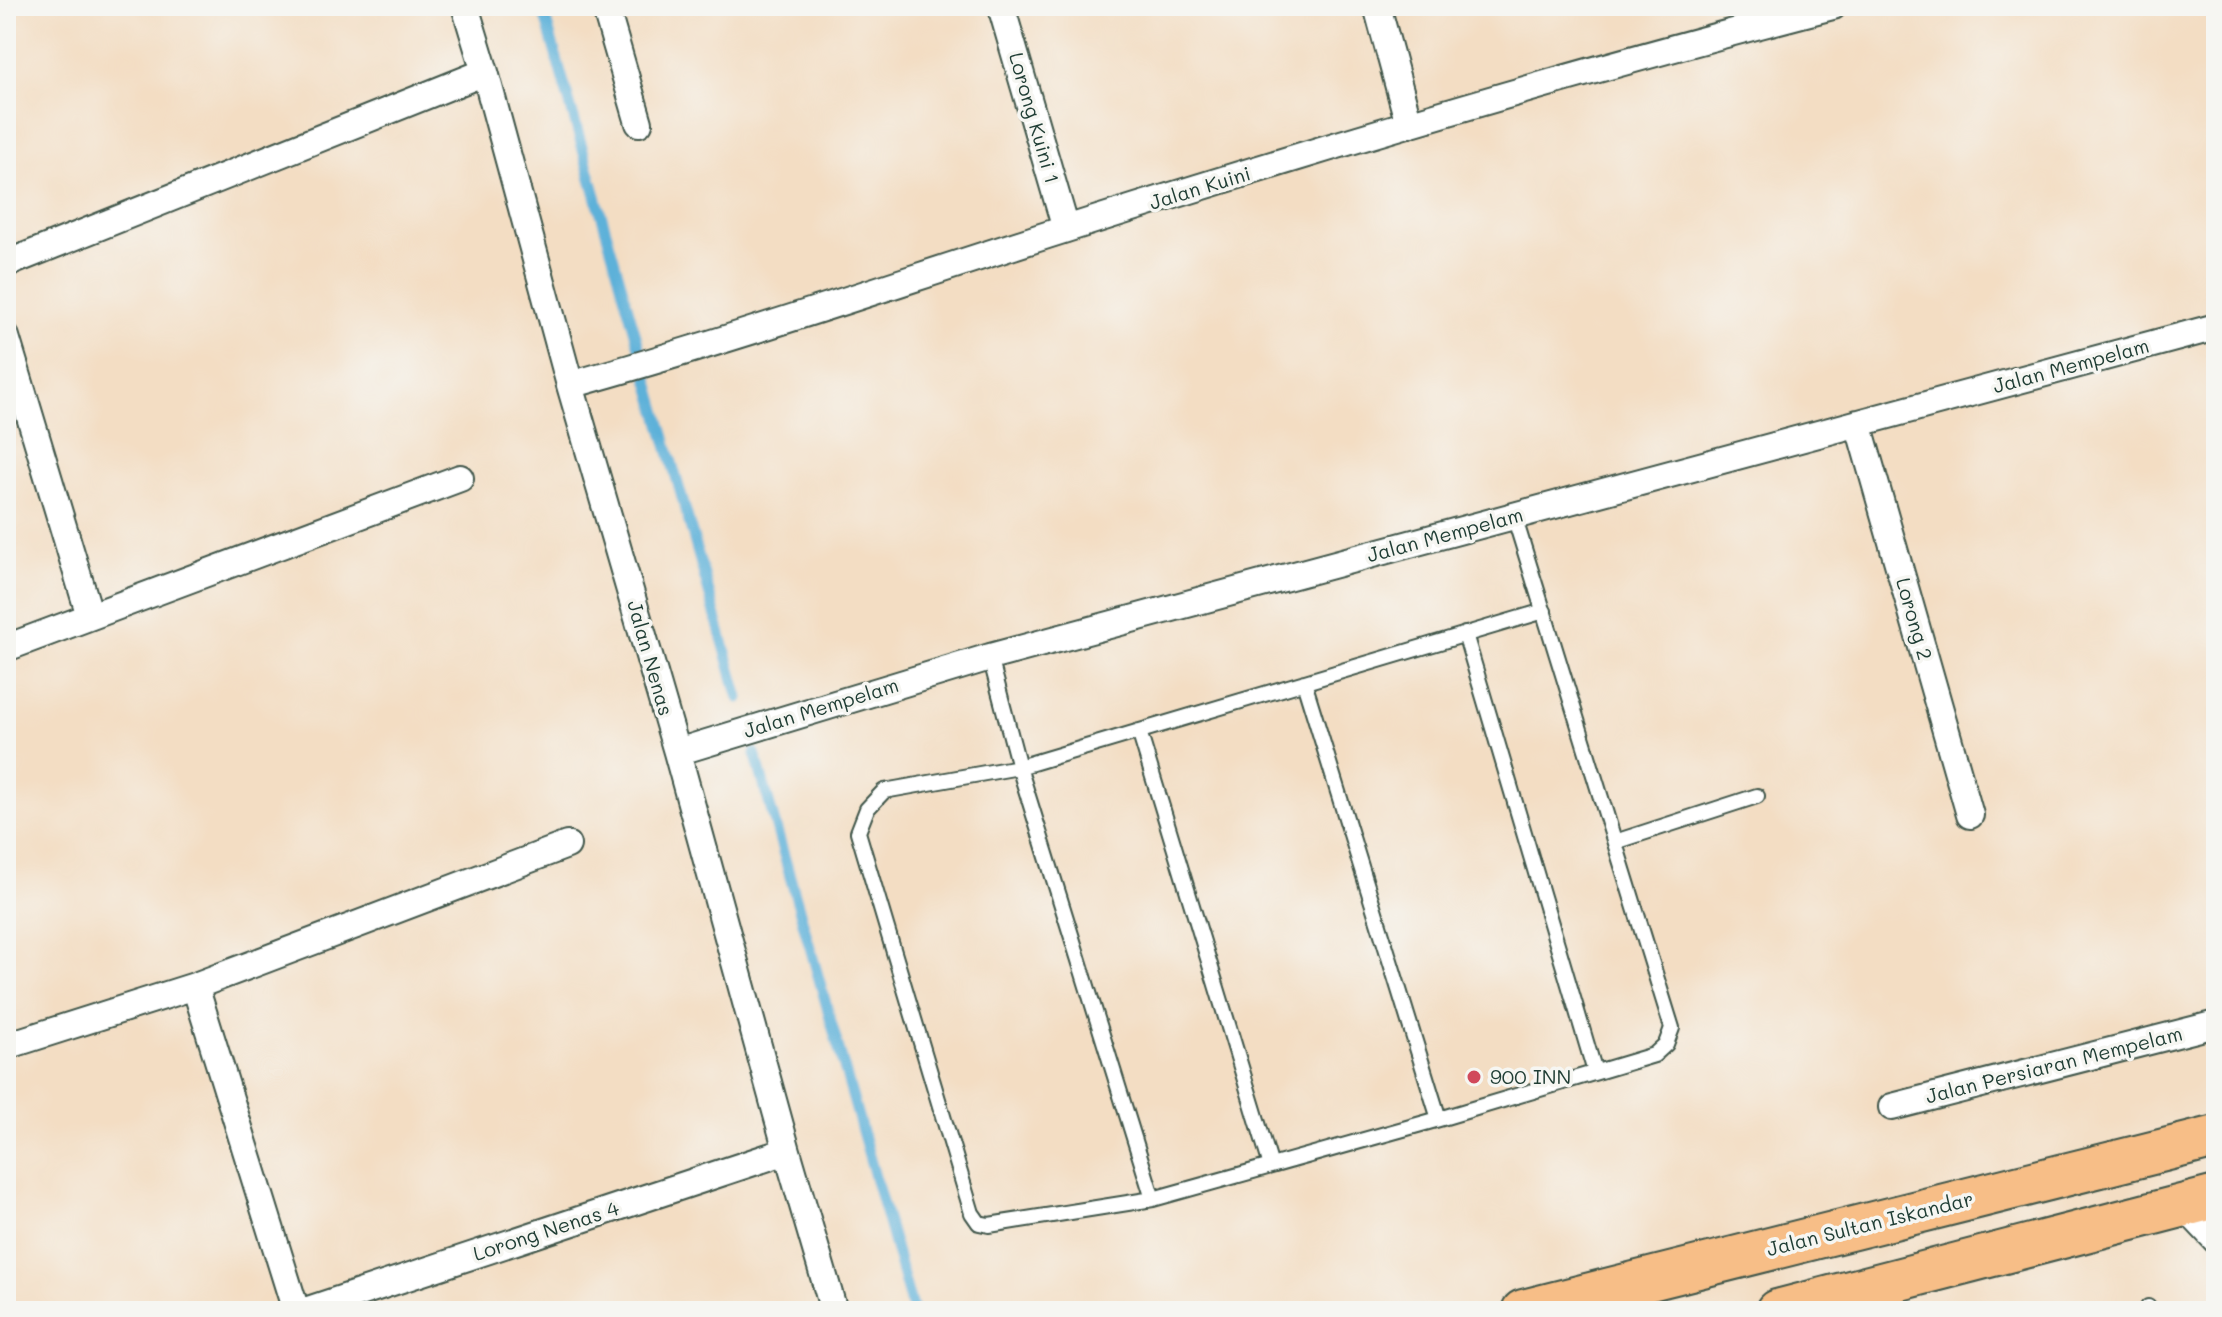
<svg xmlns="http://www.w3.org/2000/svg" width="2222" height="1317" font-family="Mali,sans-serif">
<style>
.lines{fill:none;stroke-linecap:round;stroke-linejoin:round}
.stream{stroke:#5db1d9;stroke-width:11}
.lane-casing{stroke:#3f5549;stroke-width:18}
.street-casing{stroke:#3f5549;stroke-width:30}
.primary-casing{stroke:#3f5549;stroke-width:46}
.lane{stroke:#fff;stroke-width:14}
.street{stroke:#fff;stroke-width:26}
.primary{stroke:#f7be87;stroke-width:42}
.poi-dot{fill:#d1495b;stroke:#f6f6f2;stroke-width:3}
.labels{text-anchor:middle;stroke-width:7;stroke-linejoin:round;paint-order:stroke}
.street-label{font-size:20px;fill:#1f3d34;stroke:#f6f6f2}
.poi-label{font-size:20px;fill:#1f3d34;stroke:#f6f6f2;text-anchor:start}
</style>
<rect width="100%" height="100%" fill="#f6f6f2"/>
<filter id="ink" filterUnits="userSpaceOnUse"><feTurbulence type="fractalNoise" baseFrequency=".0125" numOctaves="2"/><feDisplacementMap in="SourceGraphic" scale="16" xChannelSelector="R" yChannelSelector="G"/><feConvolveMatrix kernelMatrix="1 2 1 2 8 2 1 2 1" color-interpolation-filters="sRGB"/></filter>
<filter id="wash" filterUnits="userSpaceOnUse"><feTurbulence type="fractalNoise" baseFrequency=".006" numOctaves="4" result="noise"/><feDisplacementMap in="SourceGraphic" scale="32" xChannelSelector="R" yChannelSelector="G"/><feGaussianBlur stdDeviation="1.8" result="paint"/><feColorMatrix in="noise" values="0 0 0 0 0 0 0 0 0 0 0 0 0 0 0 0 0 1.4 0 .05"/><feComposite in="paint" operator="in"/></filter>
<g filter="url(#wash)">
<rect width="100%" height="100%" fill="#f3ddc3"/>
<g class="lines">
<!-- stream -->
<path class="stream" d="M542,6l197,692
M755,753l158,558"/>
</g>
</g>
<g filter="url(#ink)">
<g class="lines">
<!-- lane casing -->
<g class="lane-casing">
<path id="lane" d="M1514,516l158,512 -6,16 -12,11 -215,64 -286,80 -164,26 -10,-2 -7,-10 -114,-381 9,-23 17,-18 135,-24 525,-156
M1465,634l130,438
M990,657l29,110 134,432
M1304,682l135,437
M1139,731l132,435
M1615,842l142,-46
M2148,1307l2,4"/>
</g>
<!-- street casing -->
<g class="street-casing">
<path id="street" d="M465,6l20,66 85,313 107,367 110,399 47,160
M605,6l34,117
M1001,6l65,223
M1377,6l32,118
M6,264l479,-192
M6,337l84,279
M570,385c166,-46 329,-103 493,-155 255,-81 512,-158 770,-224
M1858,423l112,392
M6,648l454,-170
M677,752l313,-95 1226,-330
M195,986l101,325
M6,1046l189,-60 372,-141
M1892,1107l324,-83
M2183,1205l33,35
M305,1311l482,-160"/>
</g>
<!-- primary casing -->
<g class="primary-casing">
<path id="primary" d="M1523,1311l693,-174
M1777,1311l439,-114"/>
</g>
<!-- lane -->
<use href="#lane" class="lane"/>
<!-- street -->
<use href="#street" class="street"/>
<!-- primary -->
<use href="#primary" class="primary"/>
</g>
</g>
<!-- markers -->
<circle class="poi-dot" cx="1474" cy="1077" r="8"/>
<g class="labels">
<!-- street labels -->
<g class="street-label">
<text transform="translate(1034 118) rotate(74)" y="7">Lorong Kuini 1</text>
<text transform="translate(1200 188) rotate(-17)" y="7">Jalan Kuini</text>
<text transform="translate(2071 366) rotate(-15)" y="7">Jalan Mempelam</text>
<text transform="translate(1445 535) rotate(-15)" y="7">Jalan Mempelam</text>
<text transform="translate(1914 619) rotate(74)" y="7">Lorong 2</text>
<text transform="translate(650 658) rotate(74)" y="7">Jalan Nenas</text>
<text transform="translate(821 708) rotate(-17)" y="7">Jalan Mempelam</text>
<text transform="translate(2054 1065) rotate(-14)" y="7">Jalan Persiaran Mempelam</text>
<text transform="translate(1870 1224) rotate(-14)" y="7">Jalan Sultan Iskandar</text>
<text transform="translate(546 1231) rotate(-18)" y="7">Lorong Nenas 4</text>
</g>
<!-- poi labels -->
<g class="poi-label">
<text x="1490" y="1084">900 INN</text>
</g>
</g>
<!-- margin -->
<rect width="2222" height="1317" fill="none" stroke="#f6f6f2" stroke-width="32"/>
</svg>
